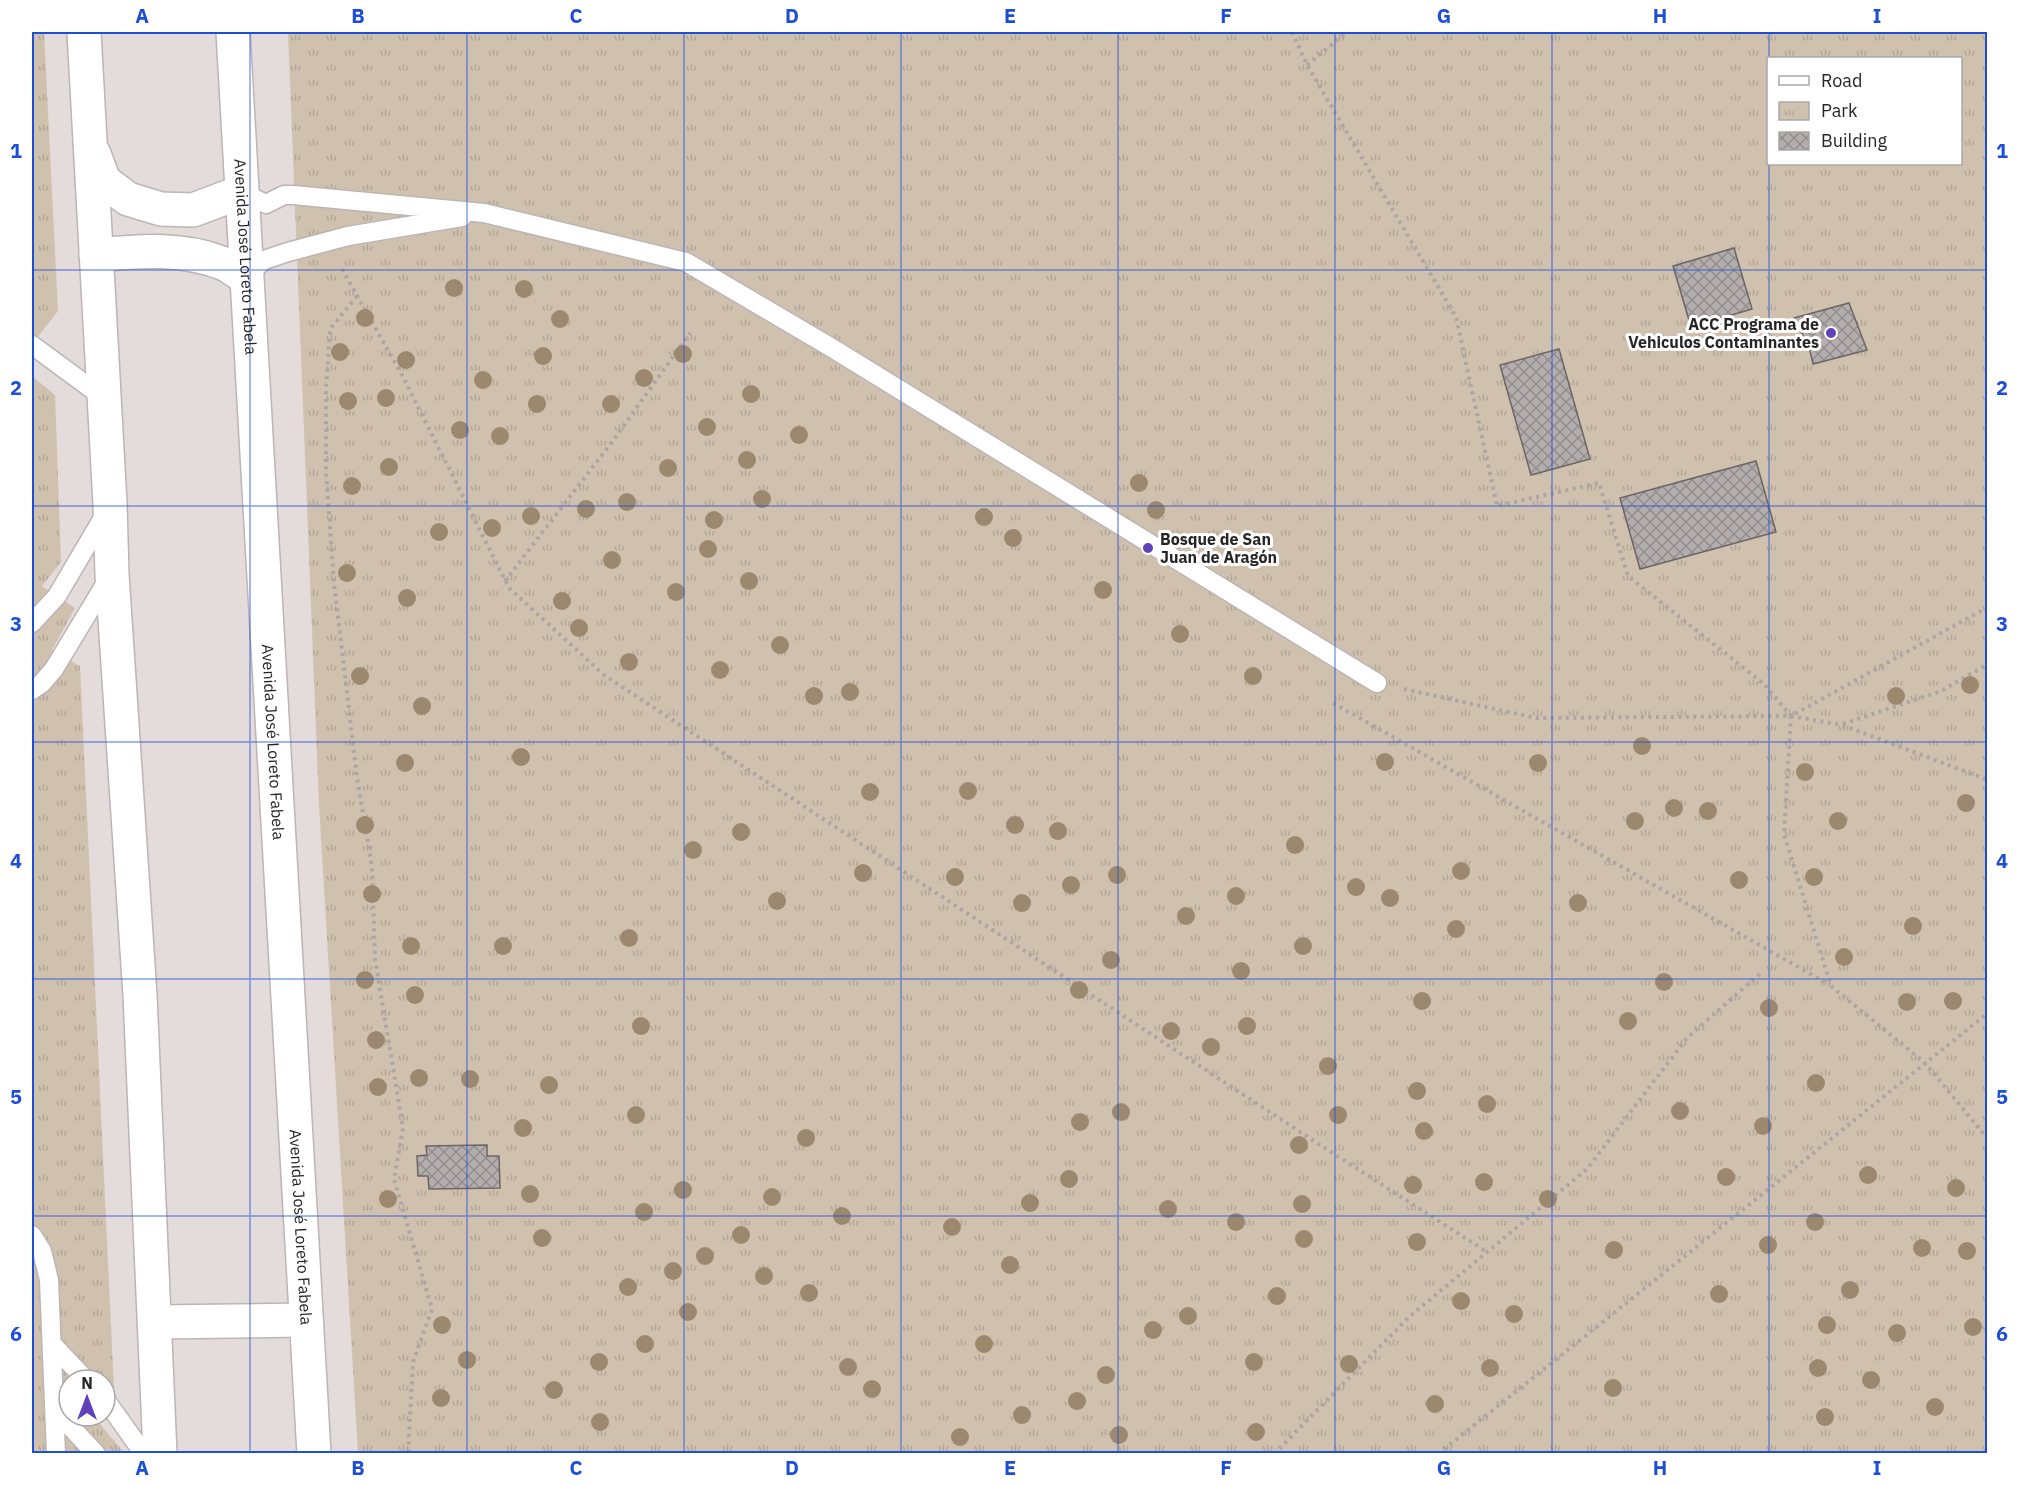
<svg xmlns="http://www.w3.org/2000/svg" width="2019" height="1485" font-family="'IBM Plex Sans',sans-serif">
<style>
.park{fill:url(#park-tufts);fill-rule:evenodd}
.building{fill:url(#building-cross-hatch);stroke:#6b6565;stroke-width:1.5}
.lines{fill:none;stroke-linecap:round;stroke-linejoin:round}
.service-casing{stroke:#bcb5b3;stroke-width:21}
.secondary-casing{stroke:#bcb5b3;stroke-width:36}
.path{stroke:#aca5a4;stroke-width:4;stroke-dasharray:3 4.5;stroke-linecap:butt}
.service{stroke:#fff;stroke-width:18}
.secondary{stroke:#fff;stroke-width:33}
.tree{fill:#9c886e}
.grid{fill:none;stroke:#1d4ed8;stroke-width:1.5;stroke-opacity:0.55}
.poi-dot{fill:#6141b9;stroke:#fff;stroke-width:2}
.labels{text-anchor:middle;stroke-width:6;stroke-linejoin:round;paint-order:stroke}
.street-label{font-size:16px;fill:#282525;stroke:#fff}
.poi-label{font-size:16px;font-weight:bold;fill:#282525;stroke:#fff;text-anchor:end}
.neatline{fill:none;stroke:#1d4ed8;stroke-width:2}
.grid-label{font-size:20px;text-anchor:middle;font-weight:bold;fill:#1d4ed8}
</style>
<defs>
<pattern id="park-tufts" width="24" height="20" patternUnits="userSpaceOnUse" patternTransform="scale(1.5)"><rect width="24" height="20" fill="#d0c1af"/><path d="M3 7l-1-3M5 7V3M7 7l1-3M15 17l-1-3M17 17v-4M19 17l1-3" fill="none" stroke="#b3a696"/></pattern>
<pattern id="building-cross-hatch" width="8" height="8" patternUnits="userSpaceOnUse" patternTransform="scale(1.5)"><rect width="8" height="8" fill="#b4adad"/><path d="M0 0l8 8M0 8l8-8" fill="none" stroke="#928d8d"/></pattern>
</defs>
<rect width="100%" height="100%" fill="#e4dcda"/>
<!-- park -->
<path class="park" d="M32,32h12l14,279 -26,33z
M288,32h1699v1421h-1629l-39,-648zM1768,58h192v106h-192z
M32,376l23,19 6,167 -19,24 33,22 -23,42 28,16 34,724 -9,11v-21h-36v36h24l29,34 -3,3h-87z"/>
<!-- building -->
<path class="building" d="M1734,248l18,61 -61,18 -18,-61z
M1849,303l18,47 -54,14 -4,-17 -15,-29z
M1559,349l31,110 -59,16 -31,-110z
M1756,461l20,71 -136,37 -20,-71z
M487,1145v11h12l1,32 -71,1 -1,-13h-10l-1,-20 10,-1 -1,-9z"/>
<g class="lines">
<!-- service casing -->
<g class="service-casing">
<path id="service" d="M241,192l25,12 18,-9h9l191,18 202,49 146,86 545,335
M246,277l18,-17 24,-8 60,-16 114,-19
M32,345l72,53
M32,623l25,-27 50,-85
M32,690l9,-6 13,-15 55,-91
M32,1235l10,16 7,29 7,174
M52,1344l34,36
M105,1399l39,55
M54,1409l42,45"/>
</g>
<!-- secondary casing -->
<g class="secondary-casing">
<g id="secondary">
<path d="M84,32l26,472 2,70 28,421 20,459"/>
<path id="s1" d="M233,32l81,1422"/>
<path d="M94,154l10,27 24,18 33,10 32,1 48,-18"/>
<path d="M96,255c42,-4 85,-8 126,8 8,3 16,10 24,14"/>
<path d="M156,1322l149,-2"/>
</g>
</g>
<!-- path -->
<path class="path" d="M1292,32l15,33 149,252 41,189 102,-23 29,93 136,108 27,32
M1307,65l40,-33
M342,269l60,106 107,213 95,87 713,468 170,109
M357,296l-27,33 -4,61v81l8,112 23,195 15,89 3,92 28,169 -9,51 38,130 -19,53 -5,92
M505,581l107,-139 78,-109
M1988,607l-197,109 -7,118 47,152 94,77 63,76
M1404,689l132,29 255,-2 51,9 146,55
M1333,703l497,282
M1843,724l98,-33 47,-27
M1274,1454l135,-137 178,-148 100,-131 76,-67
M1438,1454l550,-441"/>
<!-- service -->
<use href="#service" class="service"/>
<!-- secondary -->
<use href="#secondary" class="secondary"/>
</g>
<!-- trees -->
<g class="tree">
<circle cx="454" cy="288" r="9"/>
<circle cx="524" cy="289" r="9"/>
<circle cx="365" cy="318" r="9"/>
<circle cx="560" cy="319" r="9"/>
<circle cx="340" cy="352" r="9"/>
<circle cx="683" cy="354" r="9"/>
<circle cx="543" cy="356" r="9"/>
<circle cx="406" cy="360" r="9"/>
<circle cx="644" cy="378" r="9"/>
<circle cx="483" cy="380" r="9"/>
<circle cx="751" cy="394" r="9"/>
<circle cx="386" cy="398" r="9"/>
<circle cx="348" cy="401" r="9"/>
<circle cx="537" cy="404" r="9"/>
<circle cx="611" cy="404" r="9"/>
<circle cx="707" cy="427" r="9"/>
<circle cx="460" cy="430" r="9"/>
<circle cx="799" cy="435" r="9"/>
<circle cx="500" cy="436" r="9"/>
<circle cx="747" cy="460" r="9"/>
<circle cx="389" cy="467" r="9"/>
<circle cx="668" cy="468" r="9"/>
<circle cx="1139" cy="483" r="9"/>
<circle cx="352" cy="486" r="9"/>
<circle cx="762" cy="499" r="9"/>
<circle cx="627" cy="502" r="9"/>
<circle cx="586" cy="509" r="9"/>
<circle cx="1156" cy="510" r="9"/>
<circle cx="531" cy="516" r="9"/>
<circle cx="984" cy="517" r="9"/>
<circle cx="714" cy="520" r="9"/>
<circle cx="492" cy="528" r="9"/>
<circle cx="439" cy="532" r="9"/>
<circle cx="1013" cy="538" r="9"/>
<circle cx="708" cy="549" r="9"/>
<circle cx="612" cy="560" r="9"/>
<circle cx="347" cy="573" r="9"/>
<circle cx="749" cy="581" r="9"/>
<circle cx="1103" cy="590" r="9"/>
<circle cx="676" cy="592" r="9"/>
<circle cx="407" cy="598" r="9"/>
<circle cx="562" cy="601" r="9"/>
<circle cx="579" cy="628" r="9"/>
<circle cx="1180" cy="634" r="9"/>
<circle cx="780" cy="645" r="9"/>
<circle cx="629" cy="662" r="9"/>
<circle cx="720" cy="670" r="9"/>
<circle cx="360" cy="676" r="9"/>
<circle cx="1253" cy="676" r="9"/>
<circle cx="1970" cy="685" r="9"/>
<circle cx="850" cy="692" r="9"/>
<circle cx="814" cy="696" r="9"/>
<circle cx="1896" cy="696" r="9"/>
<circle cx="422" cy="706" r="9"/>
<circle cx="1642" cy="746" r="9"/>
<circle cx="521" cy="757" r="9"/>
<circle cx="1385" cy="762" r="9"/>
<circle cx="405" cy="763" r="9"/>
<circle cx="1538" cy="763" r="9"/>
<circle cx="1805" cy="772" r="9"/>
<circle cx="968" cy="791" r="9"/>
<circle cx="870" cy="792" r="9"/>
<circle cx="1966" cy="803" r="9"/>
<circle cx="1674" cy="808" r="9"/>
<circle cx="1708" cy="811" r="9"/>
<circle cx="1635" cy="821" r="9"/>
<circle cx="1838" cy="821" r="9"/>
<circle cx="365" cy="825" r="9"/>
<circle cx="1015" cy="825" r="9"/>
<circle cx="1058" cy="831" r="9"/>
<circle cx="741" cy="832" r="9"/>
<circle cx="1295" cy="845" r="9"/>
<circle cx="693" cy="850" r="9"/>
<circle cx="1461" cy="871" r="9"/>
<circle cx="863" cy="873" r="9"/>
<circle cx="1117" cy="875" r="9"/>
<circle cx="955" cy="877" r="9"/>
<circle cx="1814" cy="877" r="9"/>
<circle cx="1739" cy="880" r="9"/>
<circle cx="1071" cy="885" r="9"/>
<circle cx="1356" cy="887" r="9"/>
<circle cx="372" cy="894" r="9"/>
<circle cx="1236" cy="896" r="9"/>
<circle cx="1390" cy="898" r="9"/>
<circle cx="777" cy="901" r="9"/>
<circle cx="1022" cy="903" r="9"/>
<circle cx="1578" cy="903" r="9"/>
<circle cx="1186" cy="916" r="9"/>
<circle cx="1913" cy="926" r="9"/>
<circle cx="1456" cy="929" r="9"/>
<circle cx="629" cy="938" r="9"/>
<circle cx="411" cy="946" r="9"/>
<circle cx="503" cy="946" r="9"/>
<circle cx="1303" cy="946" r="9"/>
<circle cx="1844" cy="957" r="9"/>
<circle cx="1111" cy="960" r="9"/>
<circle cx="1241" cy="971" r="9"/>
<circle cx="365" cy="980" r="9"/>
<circle cx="1664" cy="982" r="9"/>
<circle cx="1079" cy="990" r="9"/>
<circle cx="415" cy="995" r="9"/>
<circle cx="1422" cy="1001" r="9"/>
<circle cx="1953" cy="1001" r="9"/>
<circle cx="1907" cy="1002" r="9"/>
<circle cx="1769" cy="1008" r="9"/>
<circle cx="1628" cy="1021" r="9"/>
<circle cx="641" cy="1026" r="9"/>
<circle cx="1247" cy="1026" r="9"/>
<circle cx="1171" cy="1031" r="9"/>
<circle cx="376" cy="1040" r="9"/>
<circle cx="1211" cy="1047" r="9"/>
<circle cx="1328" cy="1066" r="9"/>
<circle cx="419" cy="1078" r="9"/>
<circle cx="470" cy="1079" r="9"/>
<circle cx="1816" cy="1083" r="9"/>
<circle cx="549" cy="1085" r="9"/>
<circle cx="378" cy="1087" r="9"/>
<circle cx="1417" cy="1091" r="9"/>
<circle cx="1487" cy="1104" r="9"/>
<circle cx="1680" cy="1111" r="9"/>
<circle cx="1121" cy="1112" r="9"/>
<circle cx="636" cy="1115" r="9"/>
<circle cx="1338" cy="1115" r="9"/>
<circle cx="1080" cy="1122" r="9"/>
<circle cx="1763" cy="1126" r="9"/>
<circle cx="523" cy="1128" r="9"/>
<circle cx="1424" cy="1131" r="9"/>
<circle cx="806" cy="1138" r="9"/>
<circle cx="1299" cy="1145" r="9"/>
<circle cx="1868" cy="1175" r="9"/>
<circle cx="1726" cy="1177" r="9"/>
<circle cx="1069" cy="1179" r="9"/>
<circle cx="1484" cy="1182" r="9"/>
<circle cx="1413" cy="1185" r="9"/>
<circle cx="1956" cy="1188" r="9"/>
<circle cx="683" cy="1190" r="9"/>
<circle cx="530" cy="1194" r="9"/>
<circle cx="772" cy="1197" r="9"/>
<circle cx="388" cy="1199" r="9"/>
<circle cx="1548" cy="1199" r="9"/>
<circle cx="1030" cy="1203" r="9"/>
<circle cx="1302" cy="1204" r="9"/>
<circle cx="1168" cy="1209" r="9"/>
<circle cx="644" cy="1212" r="9"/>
<circle cx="842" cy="1216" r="9"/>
<circle cx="1236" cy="1222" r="9"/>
<circle cx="1815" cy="1222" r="9"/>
<circle cx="952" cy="1227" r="9"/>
<circle cx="741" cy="1235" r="9"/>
<circle cx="542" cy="1238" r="9"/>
<circle cx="1304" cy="1239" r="9"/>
<circle cx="1417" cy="1242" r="9"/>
<circle cx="1768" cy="1245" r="9"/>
<circle cx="1922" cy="1248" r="9"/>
<circle cx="1614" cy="1250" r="9"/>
<circle cx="1967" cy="1251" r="9"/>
<circle cx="705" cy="1256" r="9"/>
<circle cx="1010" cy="1265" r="9"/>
<circle cx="673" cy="1271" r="9"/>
<circle cx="764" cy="1276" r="9"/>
<circle cx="628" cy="1287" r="9"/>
<circle cx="1850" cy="1290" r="9"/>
<circle cx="809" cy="1293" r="9"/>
<circle cx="1719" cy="1294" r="9"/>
<circle cx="1277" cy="1296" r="9"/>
<circle cx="1461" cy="1301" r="9"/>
<circle cx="688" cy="1312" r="9"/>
<circle cx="1514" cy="1314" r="9"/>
<circle cx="1188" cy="1316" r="9"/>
<circle cx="442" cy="1325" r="9"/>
<circle cx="1827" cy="1325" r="9"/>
<circle cx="1973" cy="1327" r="9"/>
<circle cx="1153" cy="1330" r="9"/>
<circle cx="1897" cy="1333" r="9"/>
<circle cx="645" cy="1344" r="9"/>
<circle cx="984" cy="1344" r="9"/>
<circle cx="467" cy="1360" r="9"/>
<circle cx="599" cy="1362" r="9"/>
<circle cx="1254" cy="1362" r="9"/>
<circle cx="1349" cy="1364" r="9"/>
<circle cx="848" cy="1367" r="9"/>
<circle cx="1490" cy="1368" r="9"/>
<circle cx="1818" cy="1368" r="9"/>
<circle cx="1106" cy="1375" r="9"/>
<circle cx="1871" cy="1380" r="9"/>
<circle cx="1613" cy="1388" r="9"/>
<circle cx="872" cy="1389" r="9"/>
<circle cx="554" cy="1390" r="9"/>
<circle cx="441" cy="1398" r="9"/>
<circle cx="1077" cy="1401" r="9"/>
<circle cx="1435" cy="1404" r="9"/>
<circle cx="1935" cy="1407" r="9"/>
<circle cx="1022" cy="1415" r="9"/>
<circle cx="1825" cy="1417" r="9"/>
<circle cx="600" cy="1422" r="9"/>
<circle cx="1256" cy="1432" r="9"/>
<circle cx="1119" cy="1435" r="9"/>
<circle cx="960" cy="1437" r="9"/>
</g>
<!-- grid -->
<path class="grid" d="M250,32v1422M467,32v1422M684,32v1422M901,32v1422M1118,32v1422M1335,32v1422M1552,32v1422M1769,32v26M1769,164v1290M32,270h1956M32,506h1956M32,742h1956M32,979h1956M32,1216h1956"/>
<!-- markers -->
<g class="poi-dot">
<circle cx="1831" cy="333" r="6"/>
<circle cx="1148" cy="548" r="6"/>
</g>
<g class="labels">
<!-- street labels -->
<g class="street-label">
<text dy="6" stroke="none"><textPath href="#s1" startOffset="225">Avenida José Loreto Fabela</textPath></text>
<text dy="6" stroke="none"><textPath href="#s1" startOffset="711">Avenida José Loreto Fabela</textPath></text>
<text dy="6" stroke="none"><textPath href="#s1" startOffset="1197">Avenida José Loreto Fabela</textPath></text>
</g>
<!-- poi labels -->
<g class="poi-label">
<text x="1819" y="330">ACC Programa de<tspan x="1819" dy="18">Vehiculos Contaminantes</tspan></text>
<text x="1160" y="545" text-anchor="start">Bosque de San<tspan x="1160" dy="18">Juan de Aragón</tspan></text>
</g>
</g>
<!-- border -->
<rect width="2019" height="1485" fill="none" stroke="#ffffff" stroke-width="66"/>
<!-- legend -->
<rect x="1767" y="57" width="195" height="108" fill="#ffffff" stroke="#a9a8a8" stroke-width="1.5"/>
<rect x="1779" y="76" width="30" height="9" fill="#ffffff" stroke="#a9a8a8" stroke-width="1.5"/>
<text x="1821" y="87" font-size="18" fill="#282525">Road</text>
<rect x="1779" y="102" width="30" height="18" fill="url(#park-tufts)" stroke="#a9a8a8" stroke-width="1.5"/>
<text x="1821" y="117" font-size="18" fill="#282525">Park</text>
<rect x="1779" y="132" width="30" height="18" fill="url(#building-cross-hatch)" stroke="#a9a8a8" stroke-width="1.5"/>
<text x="1821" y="147" font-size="18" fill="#282525">Building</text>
<!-- north arrow -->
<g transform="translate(87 1398)"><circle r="28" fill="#ffffff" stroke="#a9a8a8" stroke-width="1.5"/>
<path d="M0-4.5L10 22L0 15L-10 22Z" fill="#6141b9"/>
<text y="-9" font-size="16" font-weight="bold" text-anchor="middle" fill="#282525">N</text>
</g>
<rect x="33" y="33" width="1953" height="1419" class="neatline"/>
<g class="grid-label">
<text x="142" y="23">A</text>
<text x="358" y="23">B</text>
<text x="576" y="23">C</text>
<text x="792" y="23">D</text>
<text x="1010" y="23">E</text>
<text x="1226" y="23">F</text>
<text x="1444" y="23">G</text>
<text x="1660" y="23">H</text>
<text x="1877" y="23">I</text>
<text x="16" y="158">1</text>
<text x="2002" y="158">1</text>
<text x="16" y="395">2</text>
<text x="2002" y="395">2</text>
<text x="16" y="631">3</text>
<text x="2002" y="631">3</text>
<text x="16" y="868">4</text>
<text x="2002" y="868">4</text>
<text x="16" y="1104">5</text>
<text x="2002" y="1104">5</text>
<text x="16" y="1341">6</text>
<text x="2002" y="1341">6</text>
<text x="142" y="1475">A</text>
<text x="358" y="1475">B</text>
<text x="576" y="1475">C</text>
<text x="792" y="1475">D</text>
<text x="1010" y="1475">E</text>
<text x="1226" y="1475">F</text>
<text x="1444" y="1475">G</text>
<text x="1660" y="1475">H</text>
<text x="1877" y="1475">I</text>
</g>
</svg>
